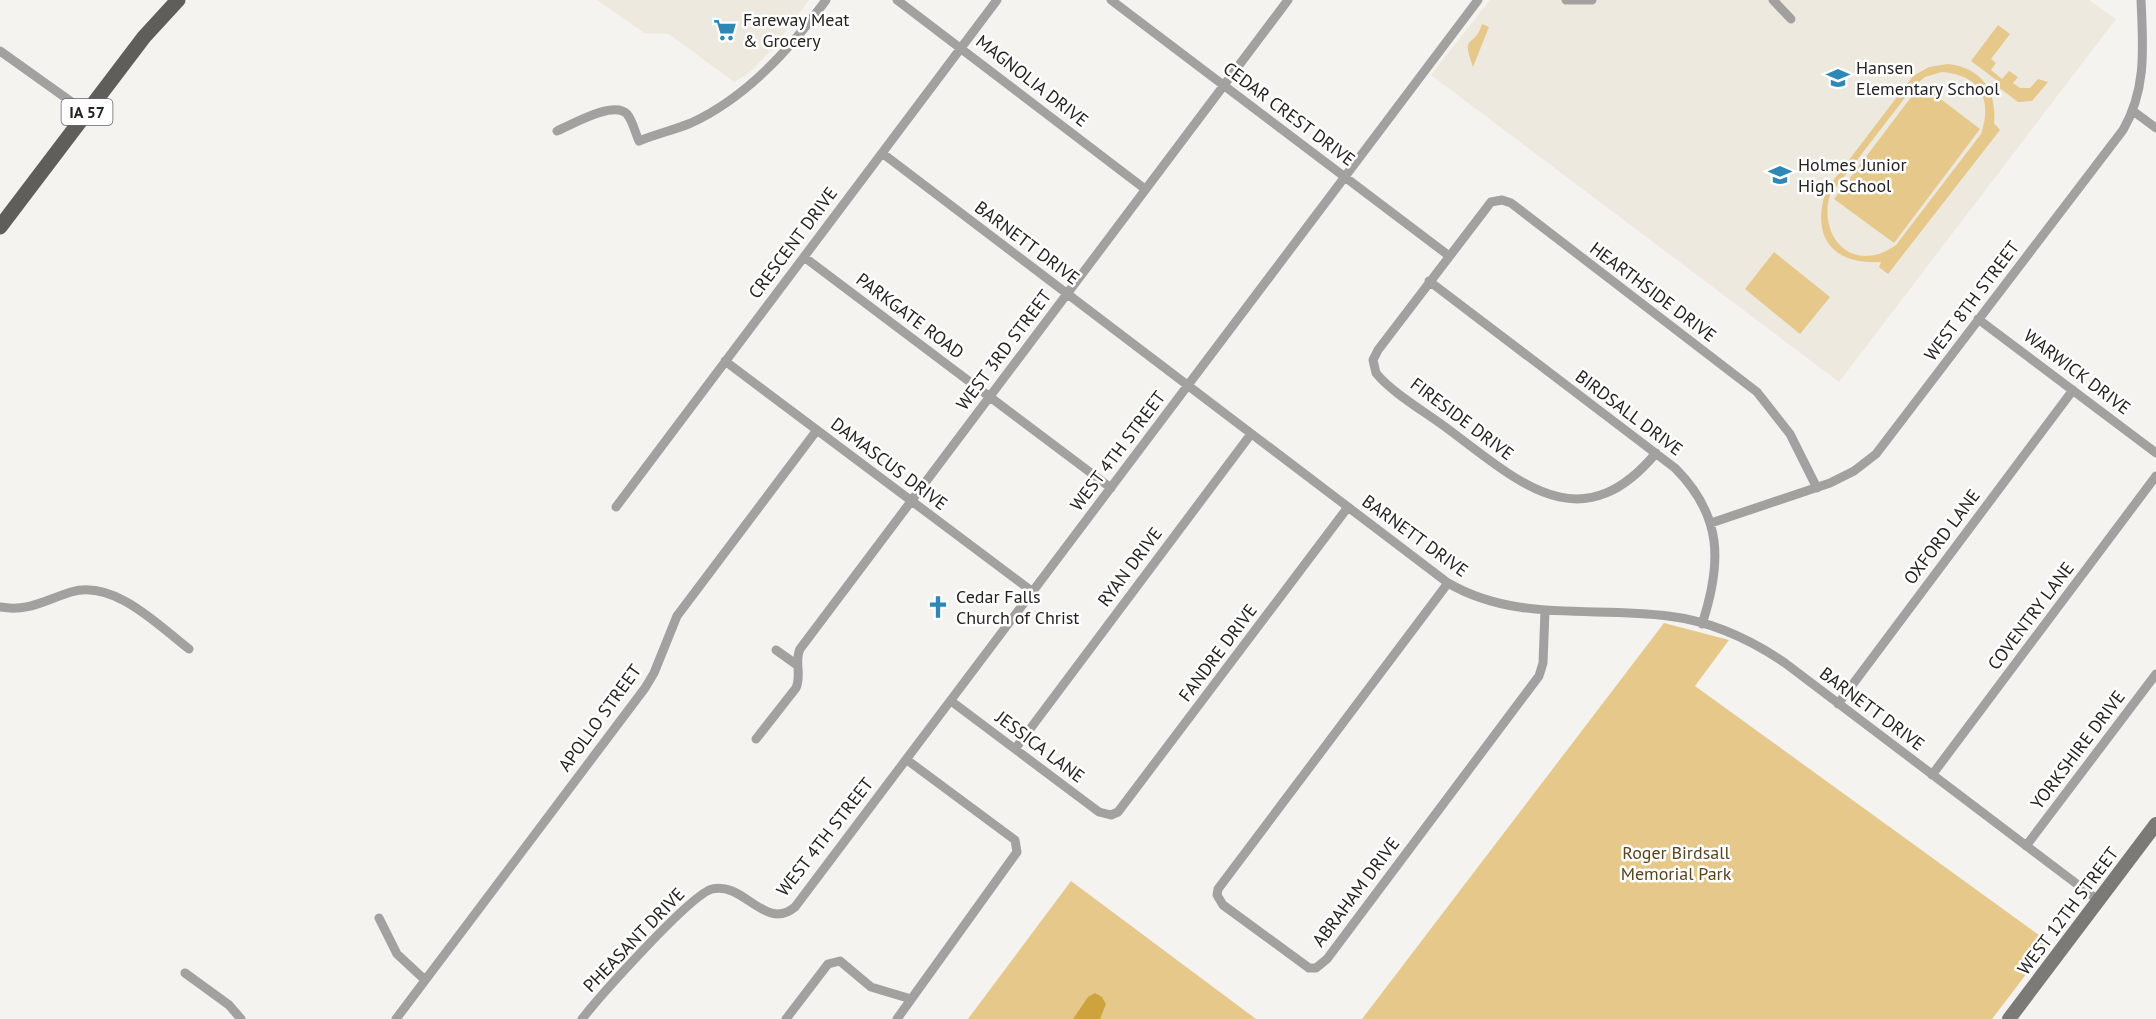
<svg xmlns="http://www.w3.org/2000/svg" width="2156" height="1019" font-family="'PT Sans',sans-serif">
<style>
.built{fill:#eee9de}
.green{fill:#e5c88a;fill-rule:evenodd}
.water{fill:#cea33e}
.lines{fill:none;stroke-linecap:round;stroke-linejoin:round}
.minor{stroke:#a2a19f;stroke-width:9}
.secondary{stroke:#7b7a77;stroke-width:14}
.primary{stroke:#605e5b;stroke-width:15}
.labels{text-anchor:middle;stroke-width:5;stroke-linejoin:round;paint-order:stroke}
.shield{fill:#fff;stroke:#666564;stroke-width:1.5}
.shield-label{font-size:16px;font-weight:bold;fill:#242322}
.poi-label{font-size:18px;fill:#242322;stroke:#fff;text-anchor:start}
.street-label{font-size:18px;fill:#242322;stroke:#fff}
.park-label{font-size:18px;fill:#57451c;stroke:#fff}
</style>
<rect width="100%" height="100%" fill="#f5f3ef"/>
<!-- built -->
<path class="built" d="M597,0h212l-35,47 -25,26 -15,9 -65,-48 -25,-1z
M1490,0h599l27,19 -277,363 -408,-307z"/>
<!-- green -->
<path class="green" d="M1482,24l7,3 -16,40c-13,-35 2,-18 9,-43z
M1998,25l12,9 -19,25 5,4 -5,7 11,9 7,-8 9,6 -5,6 7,5h10l8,-9 10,3 -16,19 -14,1 -21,-16 2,-4 -28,-21z
M1948,64c34,4 49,27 46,59l6,7 -112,144 -9,-7 2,-5c-50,3 -70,-26 -55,-72l87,-114 16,-9zM1942,72c38,3 51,27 39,62l-85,111c-5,3 -11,7 -17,9 -39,11 -59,-27 -49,-59l84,-109 11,-9z
M1921,84l59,45 -86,114 -60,-44z
M1774,252l56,45 -30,37 -55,-45z
M1664,623l65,17 -34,46 355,257 -58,76h-630z
M1071,881l185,138h-288z"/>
<!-- water -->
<path class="water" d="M1095,993l7,4 4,7 -6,15h-27l15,-22z"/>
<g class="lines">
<!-- minor -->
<path class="minor" d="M897,0l248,189
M1111,0l337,255
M1566,0h26
M1773,0l18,19
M0,51l87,62
M2133,111l23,17
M557,131c16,-7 57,-31 70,-17 6,7 8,19 12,27 17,-7 35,-11 52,-18 56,-26 99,-74 135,-123
M882,153l566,430c69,40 145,23 220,33 42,5 82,23 117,47l313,237
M804,257l307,231
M1429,281l246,187c48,48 47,95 27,156
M1978,319l178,134
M725,361l308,231
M1656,453c-75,90 -137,29 -208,-24 -21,-16 -56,-36 -72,-56l-3,-13 5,-10 113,-148 11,-2 9,3 246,189 33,42 27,54
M616,507l381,-507
M1711,523l119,-40 24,-12 22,-17 247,-324c24,-41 20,-84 18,-130
M1448,583l-230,306 -1,6 6,10 86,63h7l11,-9 212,-283 4,-13 2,-52
M0,607c29,5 45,-7 71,-15 43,-13 88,34 118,57
M776,650l21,15
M951,701l148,111 12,3 7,-3 230,-305
M1838,704l235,-314
M756,739l40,-51c6,-14 -2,-26 4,-39l488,-649
M1015,749l236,-315
M1932,775l224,-299
M2026,846l130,-172
M379,918l18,36 28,26
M185,973l44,32 12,14
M396,1019l249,-331 9,-15 23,-57 140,-186
M582,1019c18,-23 108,-124 130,-130 32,-8 53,43 83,18l683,-907
M786,1019l42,-55 12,-3 31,26 40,12
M897,1019l120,-167 -2,-12 -108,-80"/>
<!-- secondary -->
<path class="secondary" d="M2009,1019l147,-195"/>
<!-- primary -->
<path class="primary" d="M0,227l144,-190 34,-37"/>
</g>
<!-- icons -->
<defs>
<g id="supermarket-bare" transform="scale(1.8)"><path d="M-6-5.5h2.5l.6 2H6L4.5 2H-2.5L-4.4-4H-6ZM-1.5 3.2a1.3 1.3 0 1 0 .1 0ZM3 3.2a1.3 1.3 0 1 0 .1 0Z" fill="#2e87b5" stroke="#fff" stroke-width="2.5" paint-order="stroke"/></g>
<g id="school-bare" transform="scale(1.8)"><path d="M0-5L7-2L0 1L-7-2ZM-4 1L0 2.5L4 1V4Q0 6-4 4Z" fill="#2e87b5" stroke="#fff" stroke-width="2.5" paint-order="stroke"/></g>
<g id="church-bare" transform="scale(1.8)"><path d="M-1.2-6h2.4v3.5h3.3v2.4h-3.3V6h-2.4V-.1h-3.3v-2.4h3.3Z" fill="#2e87b5" stroke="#fff" stroke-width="2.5" paint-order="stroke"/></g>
</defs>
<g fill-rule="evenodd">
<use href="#supermarket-bare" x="725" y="30"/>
<use href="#school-bare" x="1838" y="78"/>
<use href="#school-bare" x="1780" y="175"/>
<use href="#church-bare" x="938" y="607"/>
</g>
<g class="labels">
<!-- shield labels -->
<rect class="shield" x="61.5" y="99" width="51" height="26" rx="4.5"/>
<g class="shield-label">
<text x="87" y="118">IA 57</text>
</g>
<!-- poi labels -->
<g class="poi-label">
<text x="743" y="26">Fareway Meat<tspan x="743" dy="21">&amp; Grocery</tspan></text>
<text x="1856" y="74">Hansen<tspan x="1856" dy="21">Elementary School</tspan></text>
<text x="1798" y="171">Holmes Junior<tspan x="1798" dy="21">High School</tspan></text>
<text x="956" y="603">Cedar Falls<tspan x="956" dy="21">Church of Christ</tspan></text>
</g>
<!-- street labels -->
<g class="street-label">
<text transform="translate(1032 81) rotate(38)" y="6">MAGNOLIA DRIVE</text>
<text transform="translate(1289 114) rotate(37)" y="6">CEDAR CREST DRIVE</text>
<text transform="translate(793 243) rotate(-53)" y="6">CRESCENT DRIVE</text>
<text transform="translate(1027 243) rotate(37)" y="6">BARNETT DRIVE</text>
<text transform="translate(1653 292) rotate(37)" y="6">HEARTHSIDE DRIVE</text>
<text transform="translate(1972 301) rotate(-53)" y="6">WEST 8TH STREET</text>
<text transform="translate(910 316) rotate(37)" y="6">PARKGATE ROAD</text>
<text transform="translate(1004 350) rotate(-53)" y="6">WEST 3RD STREET</text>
<text transform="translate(2077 372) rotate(37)" y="6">WARWICK DRIVE</text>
<text transform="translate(1629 413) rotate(37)" y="6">BIRDSALL DRIVE</text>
<text transform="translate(1462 419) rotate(37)" y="6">FIRESIDE DRIVE</text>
<text transform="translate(1118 451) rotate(-53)" y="6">WEST 4TH STREET</text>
<text transform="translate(889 464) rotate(37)" y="6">DAMASCUS DRIVE</text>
<text transform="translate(1415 536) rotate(36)" y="6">BARNETT DRIVE</text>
<text transform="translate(1942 537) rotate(-53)" y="6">OXFORD LANE</text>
<text transform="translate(1130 567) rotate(-53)" y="6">RYAN DRIVE</text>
<text transform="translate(2031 616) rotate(-53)" y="6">COVENTRY LANE</text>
<text transform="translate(1218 653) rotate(-53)" y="6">FANDRE DRIVE</text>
<text transform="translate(1872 709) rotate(37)" y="6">BARNETT DRIVE</text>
<text transform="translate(600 718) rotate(-54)" y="6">APOLLO STREET</text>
<text transform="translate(1040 747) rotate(37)" y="6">JESSICA LANE</text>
<text transform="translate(2078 750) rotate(-53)" y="6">YORKSHIRE DRIVE</text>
<text transform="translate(825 837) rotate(-52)" y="6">WEST 4TH STREET</text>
<text transform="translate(1356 892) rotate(-53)" y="6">ABRAHAM DRIVE</text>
<text transform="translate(2068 911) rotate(-53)" y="6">WEST 12TH STREET</text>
<text transform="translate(634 940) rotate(-46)" y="6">PHEASANT DRIVE</text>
</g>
<!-- park labels -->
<g class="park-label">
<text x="1676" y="859">Roger Birdsall<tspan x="1676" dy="21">Memorial Park</tspan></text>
</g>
</g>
</svg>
